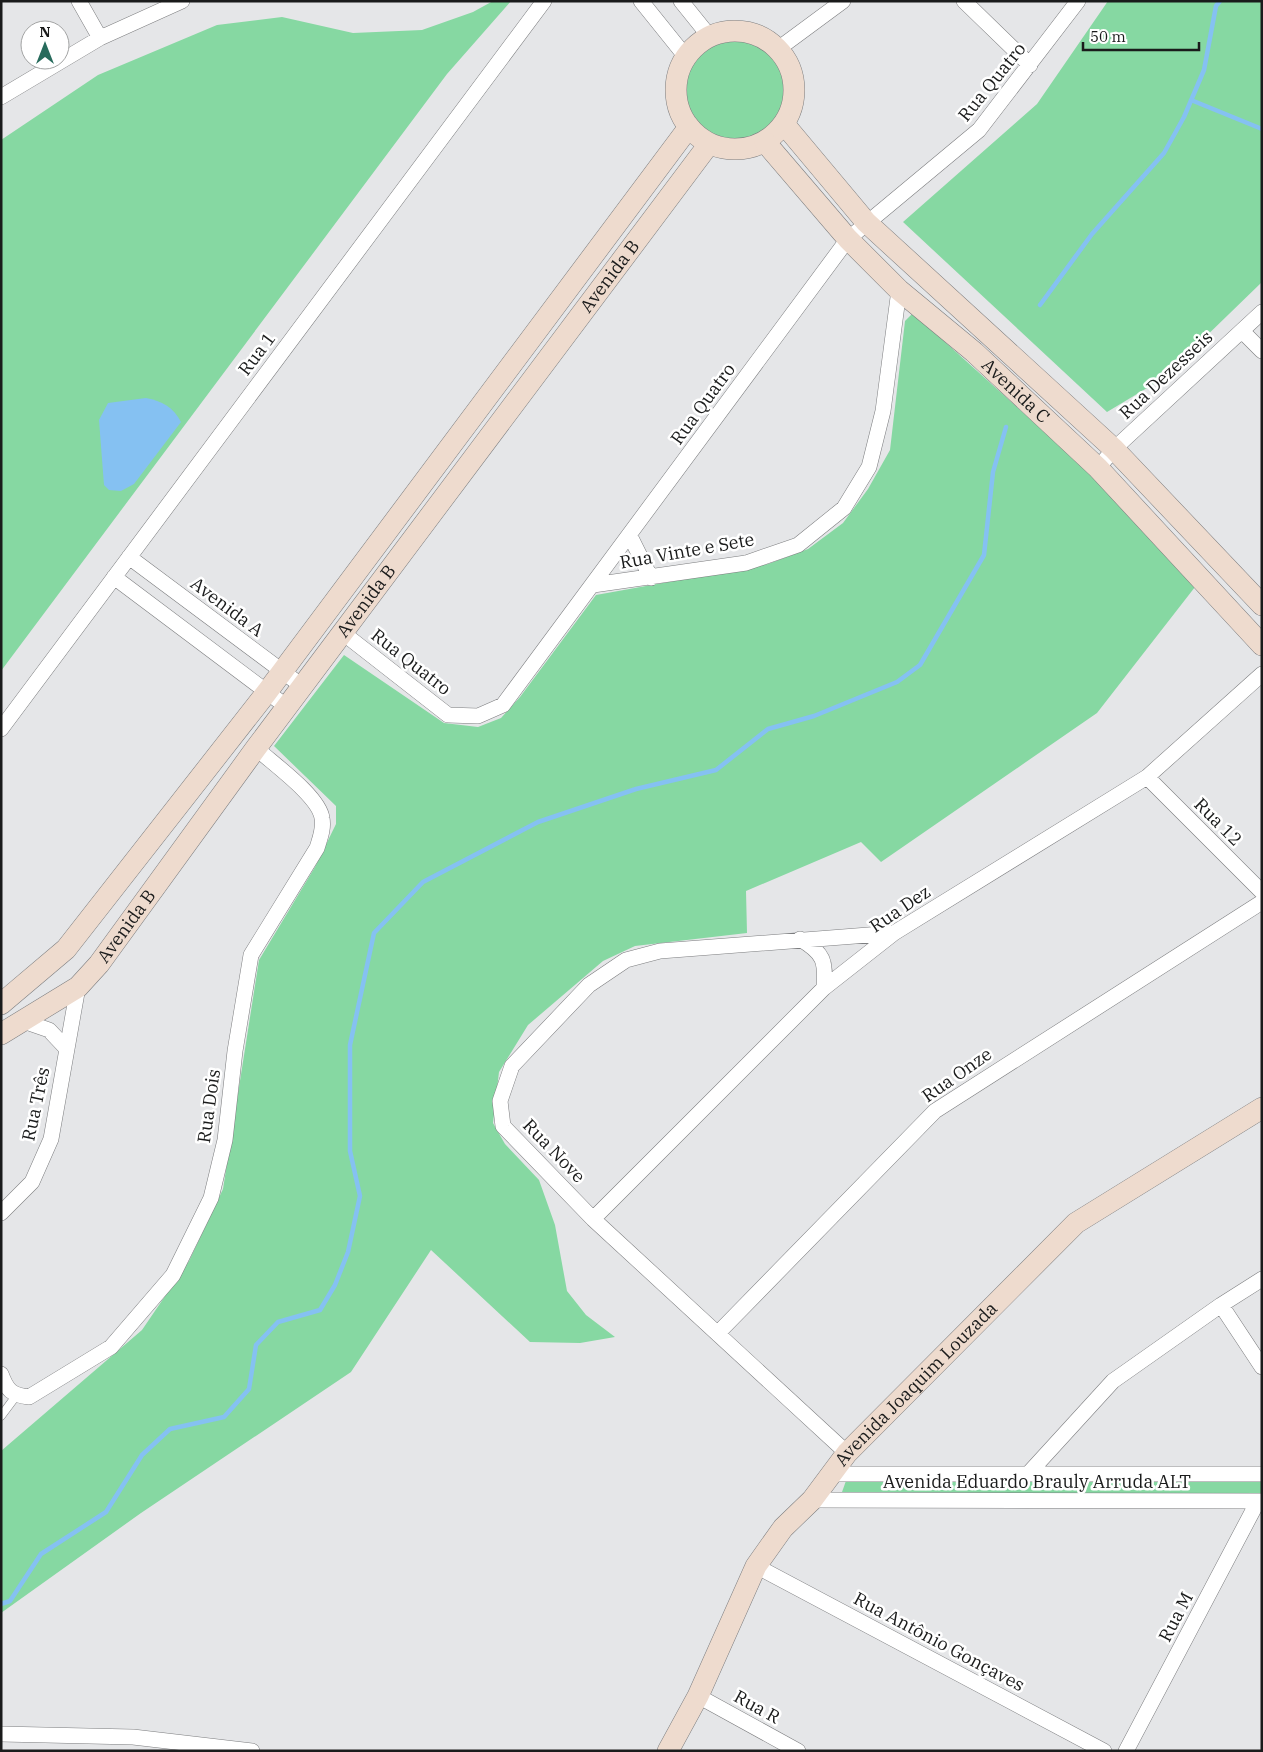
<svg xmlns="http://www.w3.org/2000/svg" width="1263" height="1752" font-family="'IBM Plex Serif',serif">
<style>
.green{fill:#86d8a2}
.water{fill:#85c1f2}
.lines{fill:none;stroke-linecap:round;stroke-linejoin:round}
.stream{stroke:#85c1f2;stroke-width:4.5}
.lane-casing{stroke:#7c7d7f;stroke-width:9}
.street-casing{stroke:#7c7d7f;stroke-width:16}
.secondary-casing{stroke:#7c7d7f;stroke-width:22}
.lane{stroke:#fff;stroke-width:8}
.street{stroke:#fff;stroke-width:15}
.secondary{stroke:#eedbce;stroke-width:21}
.labels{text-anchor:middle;stroke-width:5;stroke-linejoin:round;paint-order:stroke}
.street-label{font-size:18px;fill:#1a1b1b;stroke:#fff}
</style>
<rect width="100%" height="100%" fill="#e5e6e8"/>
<!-- green -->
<path class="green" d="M493,1h18l-64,73 -446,597v-531l97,-65 119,-50 65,-8 71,16 69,-3 51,-18z
M1108,1h154v281l-100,97 -55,33 -204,-190 134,-118z
M683 91a51 51 0 1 1 102 0a51 51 0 1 1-102 0Z
M913,313l178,161 104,113 -98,126 -216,149 -20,-20 -115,49 1,42 -112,13 -32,15 -75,64 -29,47 -6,51 12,21 34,36 16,45 12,66 19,24 29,22 -35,6 -50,-1 -99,-92 -80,122 -210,141 -140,100v-162l141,-121 47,-69 34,-72 36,-229 56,-93 21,-43v-18l-62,-60 70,-91 100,68 34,4 23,-9 19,-21 76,-102 172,-31 40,-15 35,-26 25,-34 22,-39 15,-129z
M847,1478h415v20l-420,-6z"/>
<!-- water -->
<path class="water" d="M146,398c16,3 27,9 35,24l-47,62 -13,7 -12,-1 -5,-5 -5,-65 9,-17z"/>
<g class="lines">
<!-- stream -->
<path class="stream" d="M1191,100l71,29
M1040,305l52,-71 72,-81 20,-36 20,-47 12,-64 4,-5
M1,1604l9,-3 31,-47 65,-42 36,-57 28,-26 54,-12 25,-28 7,-44 22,-23 42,-12 15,-25 13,-33 12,-56 -10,-45v-106l24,-112 49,-51 115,-60 98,-33 80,-19 52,-41 46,-13 83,-34 23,-17 64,-110 9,-83 13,-45"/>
<!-- lane casing -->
<g class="lane-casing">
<path id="lane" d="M1,1416l15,-20"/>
</g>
<!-- street casing -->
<g class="street-casing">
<path id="street" d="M79,1l21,37
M641,1l45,56
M681,1l29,36
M964,1l66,64
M778,49l65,-48
M1,97l99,-59 82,-37
M1242,331l20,20
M1098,468l16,-19 148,-137
M630,536l21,42
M129,557l173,129
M114,577l173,130
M593,585l153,-22 52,-18 46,-37 25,-41 14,-56 16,-121
M343,633l105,82 30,1 25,-11 345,-466 131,-109 99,-129
M1,729l543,-728
M1147,777l115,115
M800,939c24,14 26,22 24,49
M23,1021l26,9 17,18
M1,1213l31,-31 19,-43 27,-152
M593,1219l231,-231 70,-55 253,-156 115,-103
M1221,1305l41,62
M718,1333l217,-222 327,-209
M1,1374c6,16 10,21 28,23l82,-50 62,-72 38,-77 14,-58 10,-89 16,-96 66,-107c3,-10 7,-19 5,-30 -3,-22 -50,-55 -66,-70
M847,1453l-254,-234 -90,-93 -3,-25 12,-35 77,-81 37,-25 34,-9 234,-18
M830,1474h432
M1028,1474l85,-93 108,-76 41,-26
M812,1500l450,1
M756,1566l348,185
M698,1696l100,55
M1,1734l132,3 119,14
M1126,1751l132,-250"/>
</g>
<!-- secondary casing -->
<g class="secondary-casing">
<g id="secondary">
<circle cx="735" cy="90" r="59"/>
<path d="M784,124l82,98 248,227 148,156"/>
<path id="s1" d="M765,142l83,97 51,51 75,62 124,116 164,177"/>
<path d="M1,1004l65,-55 201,-257 422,-565"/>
<path id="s2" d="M1,1034l77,-47 21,-23 157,-216 453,-604"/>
<path id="s3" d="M668,1751l30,-55 58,-130 27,-38 29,-28 35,-47 229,-230 186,-115"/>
</g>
</g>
<!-- lane -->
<use href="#lane" class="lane"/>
<!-- street -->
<use href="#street" class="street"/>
<!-- secondary -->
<use href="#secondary" class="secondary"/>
</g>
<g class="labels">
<!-- street labels -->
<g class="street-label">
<text transform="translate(992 82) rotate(-51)" y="6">Rua Quatro</text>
<text dy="6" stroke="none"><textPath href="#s2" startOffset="978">Avenida B</textPath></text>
<text transform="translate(257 354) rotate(-53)" y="6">Rua 1</text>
<text transform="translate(1166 375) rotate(-43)" y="6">Rua Dezesseis</text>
<text dy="6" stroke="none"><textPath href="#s1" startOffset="354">Avenida C</textPath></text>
<text transform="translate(703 404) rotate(-54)" y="6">Rua Quatro</text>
<text transform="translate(687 551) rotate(-10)" y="6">Rua Vinte e Sete</text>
<text dy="6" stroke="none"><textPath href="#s2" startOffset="572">Avenida B</textPath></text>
<text transform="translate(227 607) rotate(37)" y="6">Avenida A</text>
<text transform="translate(411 662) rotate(38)" y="6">Rua Quatro</text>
<text transform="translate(1218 822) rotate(45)" y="6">Rua 12</text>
<text transform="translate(900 909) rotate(-34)" y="6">Rua Dez</text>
<text dy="6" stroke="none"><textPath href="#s2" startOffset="168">Avenida B</textPath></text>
<text transform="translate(957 1075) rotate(-35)" y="6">Rua Onze</text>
<text transform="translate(36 1104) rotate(-78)" y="6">Rua Três</text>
<text transform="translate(209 1106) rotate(-82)" y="6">Rua Dois</text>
<text transform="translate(554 1151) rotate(46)" y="6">Rua Nove</text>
<text dy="6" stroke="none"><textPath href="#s3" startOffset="448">Avenida Joaquim Louzada</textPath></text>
<text x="1037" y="1488">Avenida Eduardo Brauly Arruda ALT</text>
<text transform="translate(1176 1617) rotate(-62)" y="6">Rua M</text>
<text transform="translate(939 1642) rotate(28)" y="6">Rua Antônio Gonçaves</text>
<text transform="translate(757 1707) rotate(29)" y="6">Rua R</text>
</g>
</g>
<!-- border -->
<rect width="1263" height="1752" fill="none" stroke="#1a1b1b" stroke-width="5"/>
<!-- north arrow -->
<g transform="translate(45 45)"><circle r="24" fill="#ffffff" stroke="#a3a4a4"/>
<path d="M0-4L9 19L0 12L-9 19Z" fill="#276b5c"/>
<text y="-8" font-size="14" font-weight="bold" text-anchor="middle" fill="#1a1b1b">N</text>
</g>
<!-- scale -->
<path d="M1083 42v8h116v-8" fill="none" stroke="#1a1b1b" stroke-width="2.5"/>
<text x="1090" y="42" font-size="15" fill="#1a1b1b" stroke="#ffffff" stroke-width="4" paint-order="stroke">50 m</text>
</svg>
